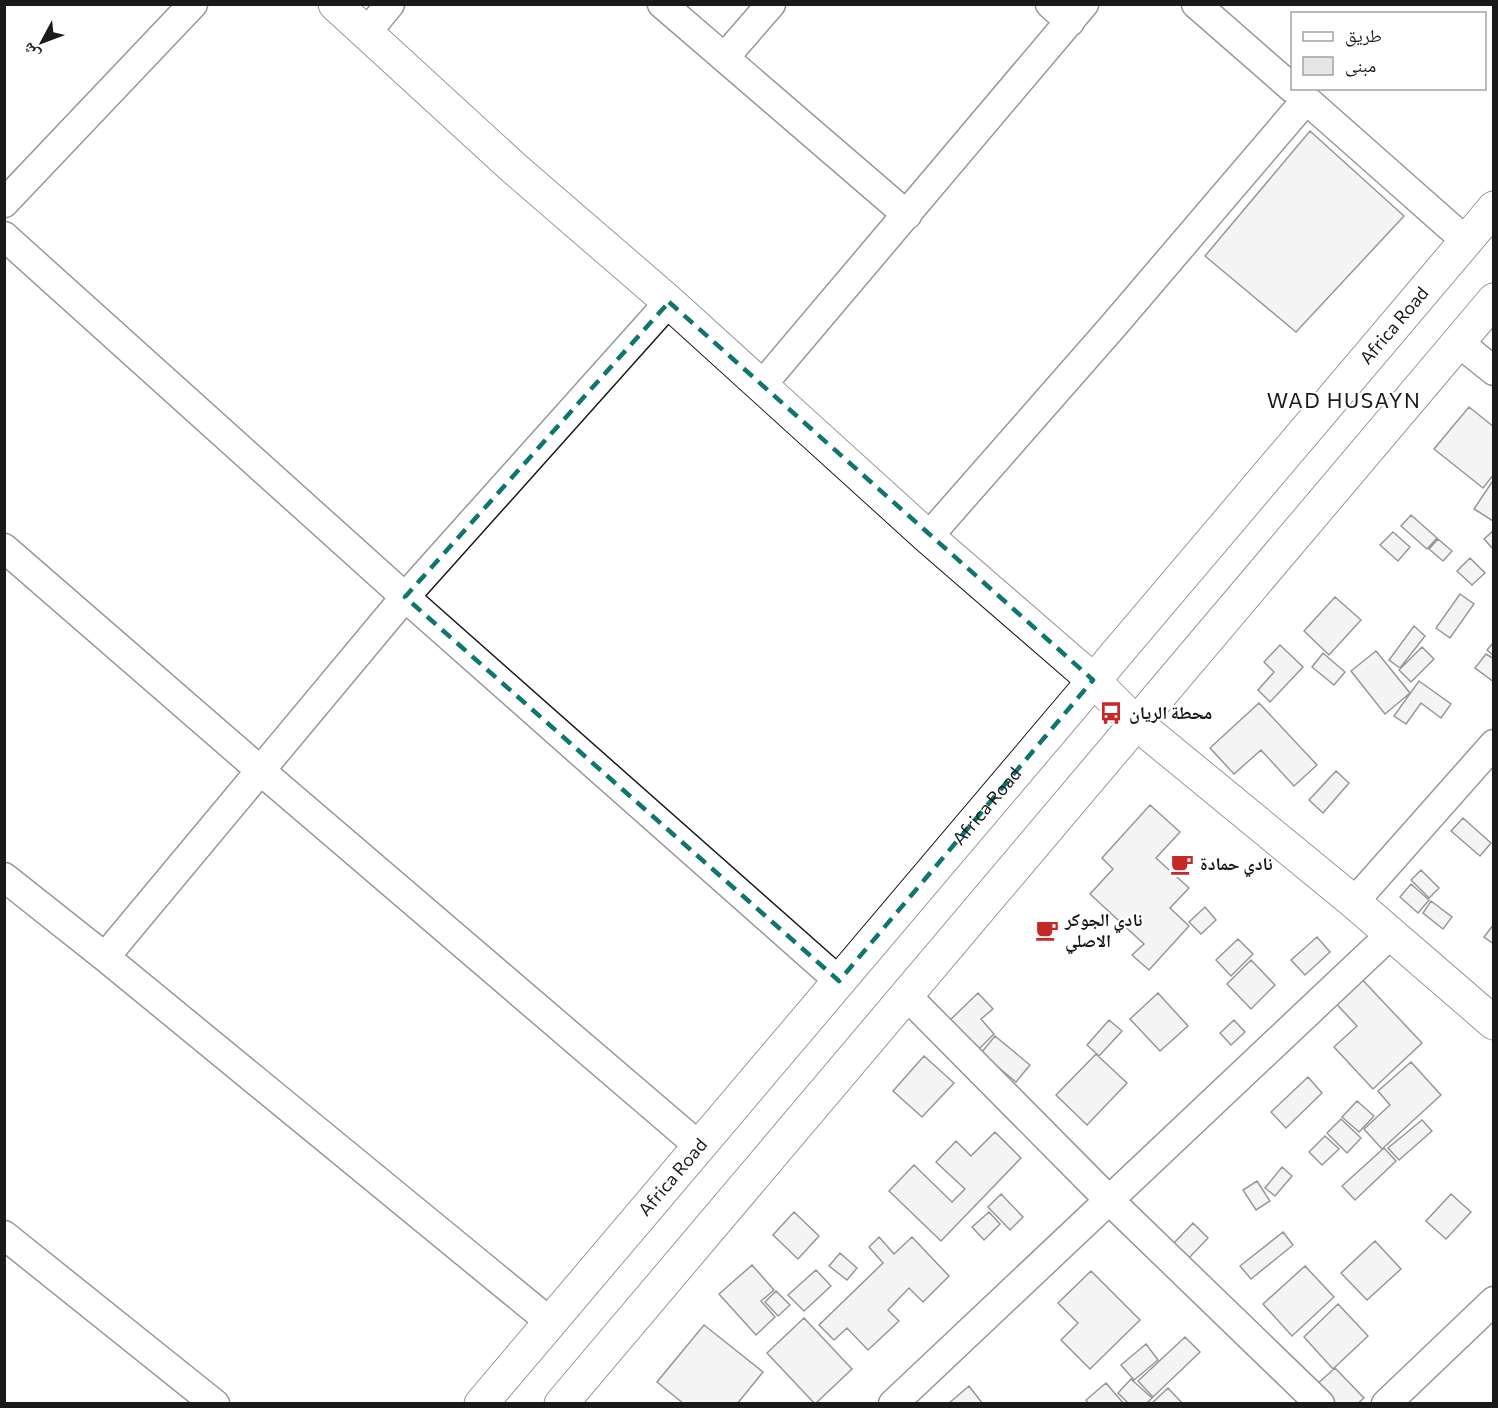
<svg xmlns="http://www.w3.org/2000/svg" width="1498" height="1408" font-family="Commissioner,'Noto Naskh Arabic',sans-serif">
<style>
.building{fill:#e6e6e6;stroke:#1a1a1a;stroke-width:1.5}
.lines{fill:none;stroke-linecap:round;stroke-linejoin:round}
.street-casing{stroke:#1a1a1a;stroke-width:31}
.secondary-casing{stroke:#1a1a1a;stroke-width:35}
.street{stroke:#fff;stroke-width:28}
.secondary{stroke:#fff;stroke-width:33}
.marked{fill:none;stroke:#0f766e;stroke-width:4.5;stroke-dasharray:12 8;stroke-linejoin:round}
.labels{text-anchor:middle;stroke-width:4.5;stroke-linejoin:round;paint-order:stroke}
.street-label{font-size:18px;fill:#1a1a1a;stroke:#fff}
.poi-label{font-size:18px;font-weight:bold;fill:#1a1a1a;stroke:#fff;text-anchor:start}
.quarter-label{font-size:21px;letter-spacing:1.5px;fill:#1a1a1a;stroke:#fff}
</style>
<rect width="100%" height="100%" fill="#fff"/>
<!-- building -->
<path class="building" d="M1310,131l94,85 -108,116 -91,-76z
M1469,407l25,20v47l-11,14 -49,-39z
M1494,479v41l-1,1 -19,-12z
M1411,515l26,23 -10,11 -26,-23z
M1494,530v20l-10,-11z
M1393,532l17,15 -12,14 -18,-16z
M1438,539l14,12 -9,10 -14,-12z
M1470,558l15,15 -13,12 -15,-14z
M1460,594l14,10 -24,34 -14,-10z
M1335,597l26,23 -32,35 -25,-24z
M1414,626l11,10 -25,32 -11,-8z
M1494,642v14l-7,-6z
M1280,645l23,22 -33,35 -12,-12 16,-18 -10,-10z
M1422,647l12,12 -23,23 -12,-12z
M1376,651l34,42 -25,21 -34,-43z
M1323,653l22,19 -11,13 -22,-18z
M1486,654l8,5v23l-19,-14z
M1419,681l32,23 -10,14 -20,-15 -15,21 -12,-8z
M1259,703l58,62 -23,21 -33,-36 -27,24 -24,-26z
M1336,771l13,12 -26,30 -14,-13z
M1150,805l30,27 -24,26 33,30 -19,20 19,18 -40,44 -17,-15 12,-11 -54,-50 23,-25 -11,-11z
M1463,818l28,25 -11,13 -29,-25z
M1421,870l18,18 -10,10 -18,-18z
M1411,884l18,16 -11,13 -18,-16z
M1431,901l21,16 -9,12 -20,-16z
M1205,907l11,13 -15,14 -12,-12z
M1494,924v20l-10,-7z
M1317,937l13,15 -25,23 -14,-15z
M1238,939l15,15 -22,22 -15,-16z
M1251,960l24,25 -24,24 -24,-25z
M1356,973l66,70 -49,46 -39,-42 23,-21 -27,-29z
M978,993l15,16 -12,10 13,15 -16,16 -28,-30z
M1158,993l30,33 -28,25 -30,-32z
M1109,1020l13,11 -23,25 -12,-11z
M1234,1020l11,12 -14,13 -11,-12z
M995,1036l35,29 -14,17 -35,-29z
M1096,1054l31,29 -40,42 -31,-30z
M924,1056l30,27 -32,34 -29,-26z
M1411,1062l30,33 -59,54 -18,-20 26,-24 -12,-14z
M1308,1077l14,16 -36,35 -15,-16z
M1357,1101l17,15 -15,16 -17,-15z
M1341,1119l20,19 -14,15 -20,-20z
M1422,1120l10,11 -33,29 -11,-12z
M995,1132l26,26 -80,83 -52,-50 25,-26 38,37 13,-13 -29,-27 20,-21 15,15z
M1325,1136l14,13 -17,16 -13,-13z
M1384,1148l12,13 -41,39 -13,-14z
M1282,1167l10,9 -17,20 -10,-8z
M1257,1181l13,20 -14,9 -13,-20z
M1001,1194l22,23 -13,13 -22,-23z
M1451,1194l20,18 -25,27 -20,-18z
M794,1212l25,24 -21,23 -25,-24z
M989,1212l11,12 -16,16 -12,-13z
M1193,1223l15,15 -20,21 -15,-15z
M1283,1232l10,13 -42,34 -11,-13z
M879,1237l15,17 18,-17 37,39 -26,26 -14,-14 -21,22 11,11 -31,29 -21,-22 -13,12 -15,-15 64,-62 -14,-16z
M1375,1241l26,28 -34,31 -26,-27z
M840,1253l17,15 -10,12 -18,-14z
M752,1265l22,25 -13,11 14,16 -19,18 -37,-41z
M1305,1266l29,31 -42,39 -29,-32z
M816,1270l15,16 -27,25 -16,-16z
M1091,1271l49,49 -50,49 -29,-29 17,-17 -20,-20z
M776,1291l14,14 -12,11 -13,-14z
M1338,1304l30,32 -35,33 -29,-32z
M804,1318l48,51 -37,35 -48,-51z
M704,1325l59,47 -26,32h-53l-27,-22z
M1185,1337l15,15 -47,45 -15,-16z
M1146,1344l12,16 -24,20 -13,-15z
M1335,1368l29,30 -7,6h-23l-18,-19z
M1131,1379l21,19 -6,6h-17l-11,-11z
M1106,1383l18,21h-35l-3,-4z
M969,1386l14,18h-35z
M1168,1388l15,16h-32z"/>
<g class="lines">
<!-- street casing -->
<g class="street-casing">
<path id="street" d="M662,4l245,211
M1050,4l20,18
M1196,4l96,84
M367,32l23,-28
M725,57l46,-53
M1293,88l173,153
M4,203l189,-199
M4,236l401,361 434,384
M1458,342l36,29
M762,385l322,-381
M928,537l186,-212 192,-225
M4,548l257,223 438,375
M4,877l101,80 445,365
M1354,902l140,-158
M105,957l300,-360 264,-295
M906,995l202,204 212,205
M4,1235l211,169
M893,1404l498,-470
M1386,1404l108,-103"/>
</g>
<!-- secondary casing -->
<g class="secondary-casing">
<g id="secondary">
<path d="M335,4l180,165 154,133 259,235 165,143 43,43 218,179 140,121"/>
<path id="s1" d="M481,1404l1013,-1196"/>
<path d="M561,1404l933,-1104"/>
</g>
</g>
<!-- street -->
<use href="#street" class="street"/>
<!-- secondary -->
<use href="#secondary" class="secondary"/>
</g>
<!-- marked area -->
<path d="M0 0H1498V1408H0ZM669,302l424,378 -254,301 -434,-384z" fill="#fff" fill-opacity=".55" fill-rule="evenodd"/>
<path class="marked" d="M669,302l424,378 -254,301 -434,-384z"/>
<!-- icons -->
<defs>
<g id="bus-bare" transform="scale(1.8)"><path d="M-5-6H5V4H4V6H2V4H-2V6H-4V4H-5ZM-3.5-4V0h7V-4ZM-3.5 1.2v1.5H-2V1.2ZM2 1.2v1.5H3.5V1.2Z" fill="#c62828" stroke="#fff" stroke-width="2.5" paint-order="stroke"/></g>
<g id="cafe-bare" transform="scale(1.8)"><path d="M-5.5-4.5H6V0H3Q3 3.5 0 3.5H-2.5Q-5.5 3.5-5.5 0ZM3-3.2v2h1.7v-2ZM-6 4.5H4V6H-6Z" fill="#c62828" stroke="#fff" stroke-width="2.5" paint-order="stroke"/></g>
</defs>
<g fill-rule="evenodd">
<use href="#bus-bare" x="1111" y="713"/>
<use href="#cafe-bare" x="1182" y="864"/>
<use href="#cafe-bare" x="1047" y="930"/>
</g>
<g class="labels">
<!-- street labels -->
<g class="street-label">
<text dy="6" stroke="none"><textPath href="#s1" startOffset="1413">Africa Road</textPath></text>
<text dy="6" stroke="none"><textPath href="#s1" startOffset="783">Africa Road</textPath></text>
<text dy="6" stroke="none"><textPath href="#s1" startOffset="297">Africa Road</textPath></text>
</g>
<!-- poi labels -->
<g class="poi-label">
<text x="1129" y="719">محطة الريان</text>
<text x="1200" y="870">نادي حمادة</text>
<text x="1065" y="926">نادي الجوكر<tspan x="1065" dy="21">الاصلي</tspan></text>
</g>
<!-- quarter labels -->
<g class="quarter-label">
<text x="1344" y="408">WAD HUSAYN</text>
</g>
</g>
<!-- border -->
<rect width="1498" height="1408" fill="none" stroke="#1a1a1a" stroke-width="12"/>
<!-- legend -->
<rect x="1291" y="12" width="195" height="78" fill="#ffffff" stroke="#a3a3a3" stroke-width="1.5"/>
<rect x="1303" y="32" width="30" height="9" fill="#ffffff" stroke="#a3a3a3" stroke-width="1.5"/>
<text x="1345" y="42" font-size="18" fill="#1a1a1a">طريق</text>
<rect x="1303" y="57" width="30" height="18" fill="#e6e6e6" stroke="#a3a3a3" stroke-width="1.5"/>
<text x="1345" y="72" font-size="18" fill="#1a1a1a">مبنى</text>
<!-- north arrow -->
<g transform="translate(42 42) rotate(229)" stroke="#ffffff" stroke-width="4.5" paint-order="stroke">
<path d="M0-4.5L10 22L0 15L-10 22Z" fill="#1a1a1a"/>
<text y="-9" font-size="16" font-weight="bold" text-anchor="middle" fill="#1a1a1a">ش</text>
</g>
</svg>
